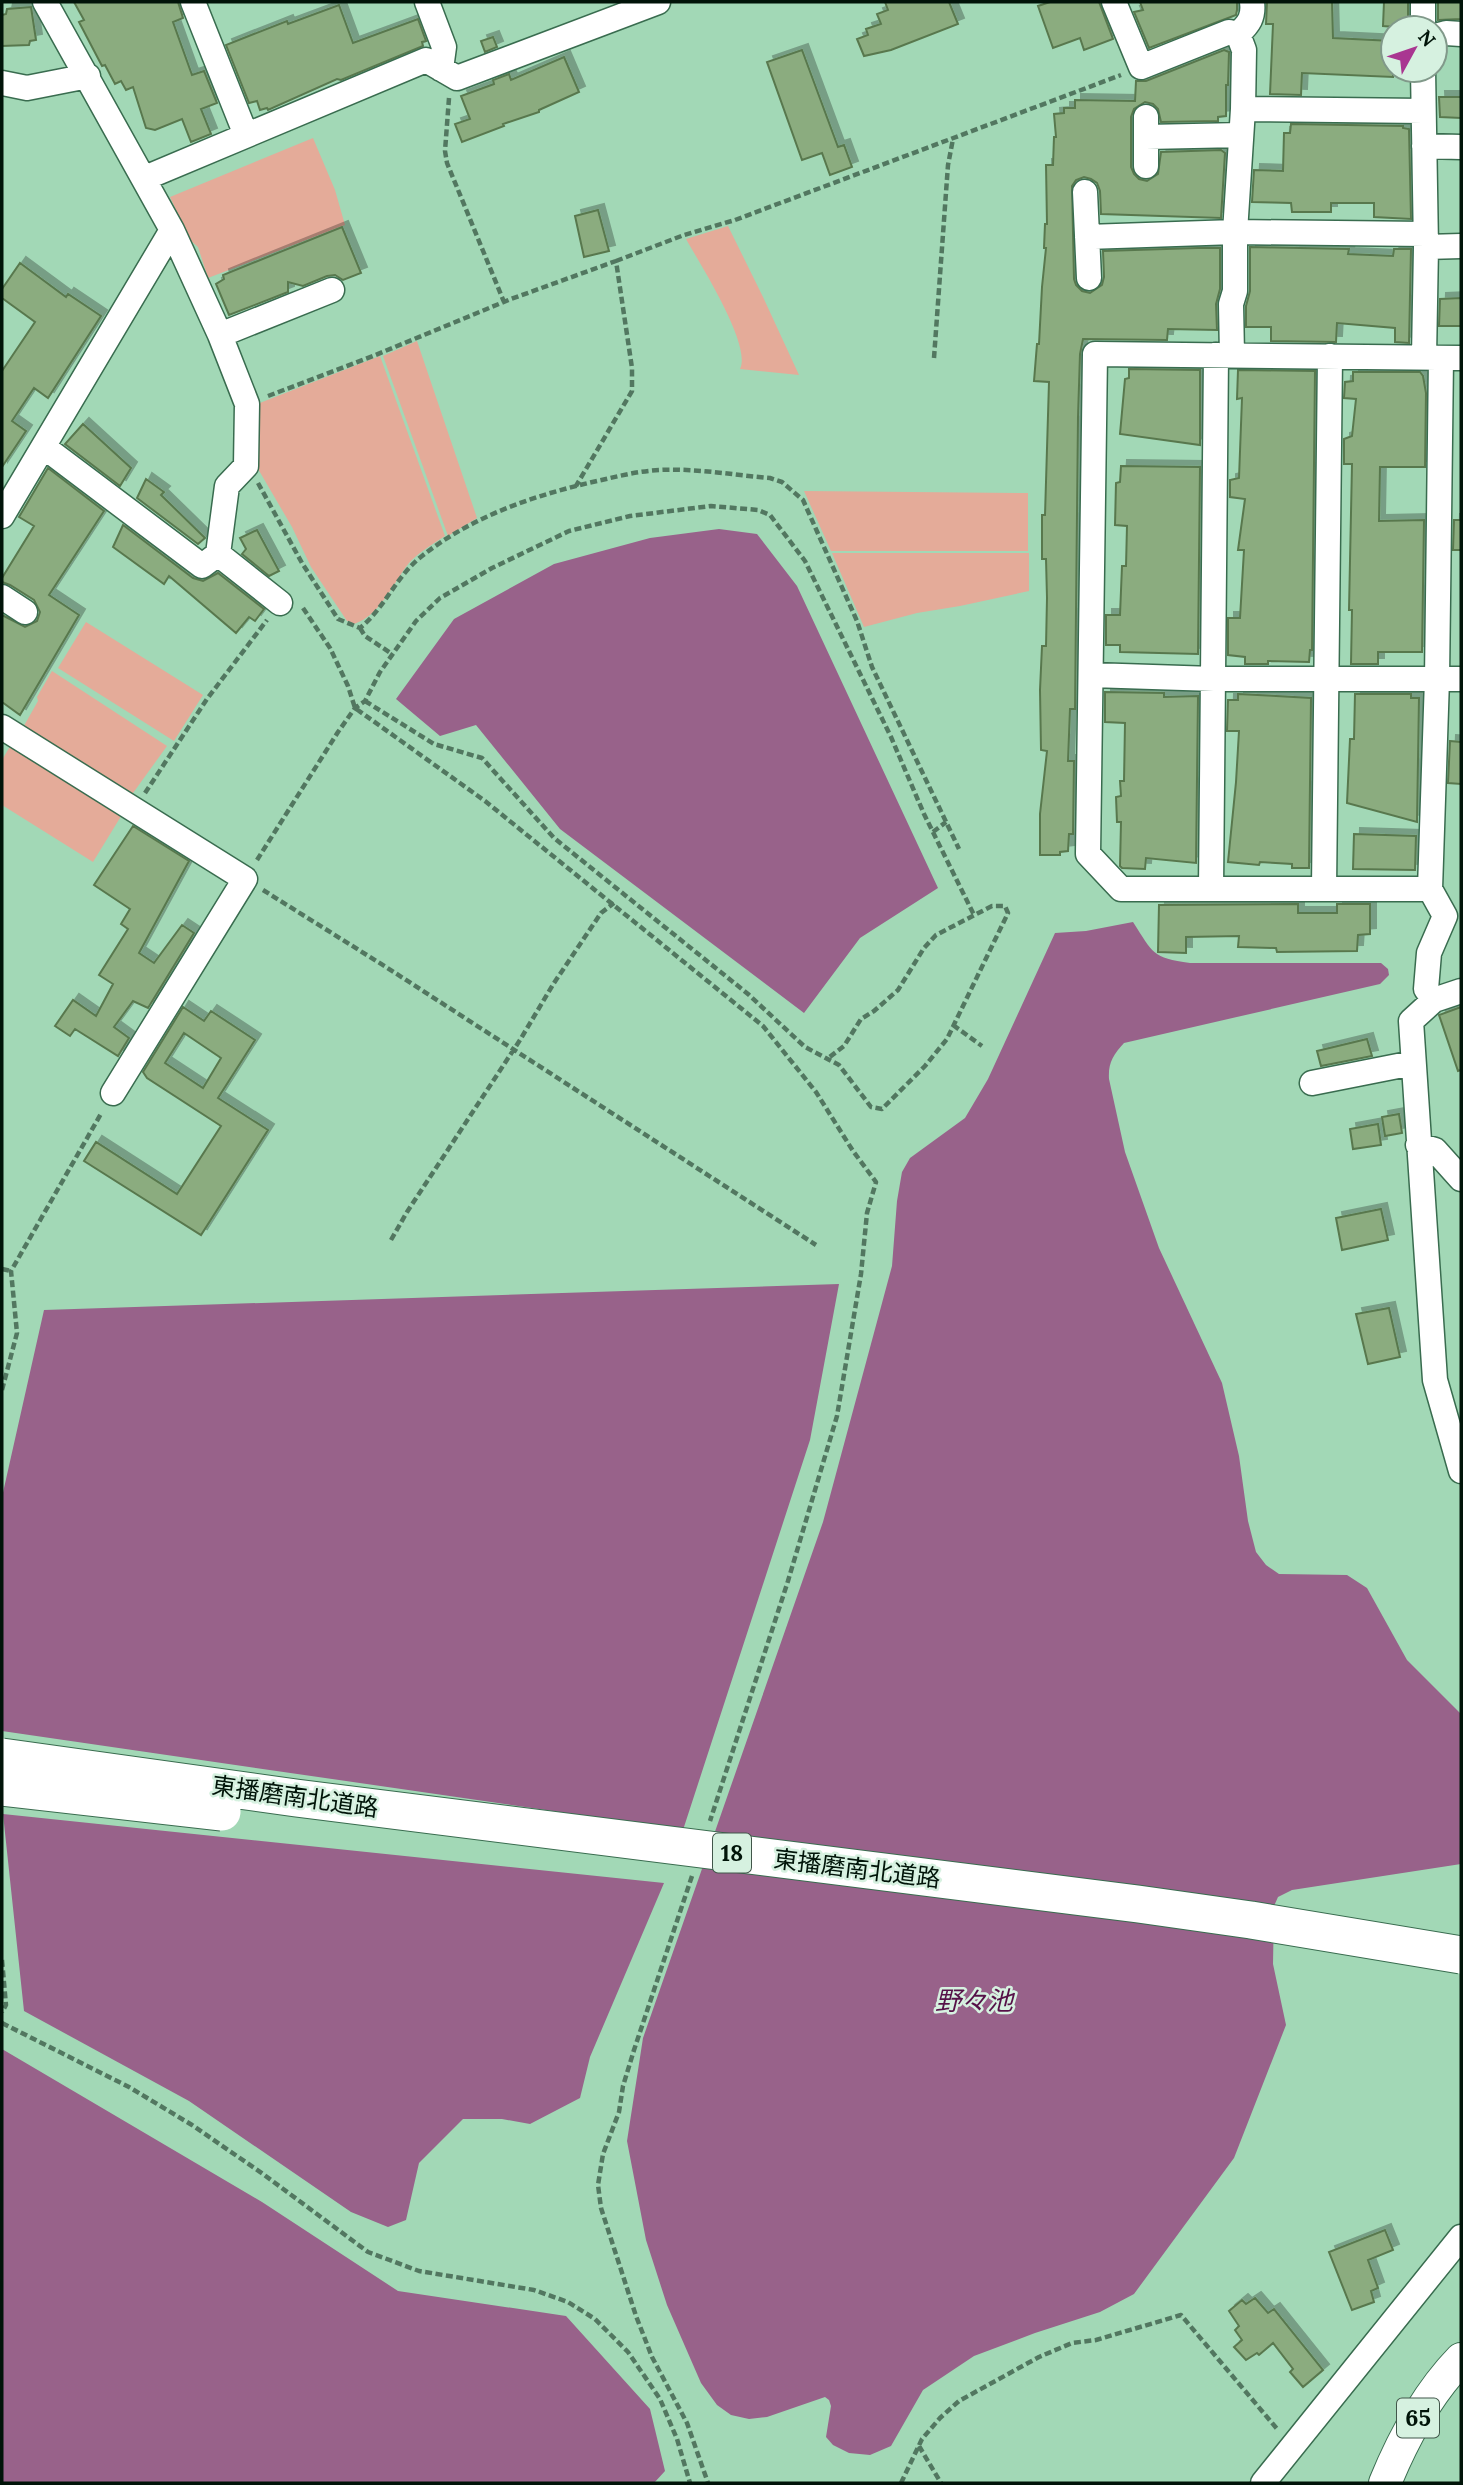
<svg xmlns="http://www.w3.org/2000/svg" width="1463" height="2485" font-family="Lora,'Noto Sans JP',serif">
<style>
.green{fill:#e4ab99}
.water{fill:#98628a}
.building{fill:#8bac7f;stroke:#59784e;stroke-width:2;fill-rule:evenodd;filter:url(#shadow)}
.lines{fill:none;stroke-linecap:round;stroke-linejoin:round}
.minor-casing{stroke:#396c4f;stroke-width:27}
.major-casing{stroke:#396c4f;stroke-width:34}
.path{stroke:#527760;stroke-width:4.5;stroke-dasharray:7 3.5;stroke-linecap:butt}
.minor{stroke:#fff;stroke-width:24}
.major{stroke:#fff;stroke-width:32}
.highway-bridge-casing{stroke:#396c4f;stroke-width:39;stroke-linecap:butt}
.highway-bridge{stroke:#fff;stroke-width:37}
.labels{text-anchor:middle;stroke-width:5;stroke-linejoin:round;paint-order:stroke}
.shield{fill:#d6f1e0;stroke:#41564a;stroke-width:2}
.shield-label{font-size:23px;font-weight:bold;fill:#011409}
.street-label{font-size:24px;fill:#011409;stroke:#d6f1e0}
.water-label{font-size:26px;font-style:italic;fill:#561148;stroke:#d6f1e0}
</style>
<defs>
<filter id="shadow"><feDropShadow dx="6" dy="-6" stdDeviation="0" flood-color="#0004"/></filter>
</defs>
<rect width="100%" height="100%" fill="#a2d8b6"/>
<!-- green -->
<path class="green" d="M313,138l22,52 10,35 -137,53 -10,-31 -8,-7 -20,-43z
M728,226l35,71 36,78 -59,-6c12,-24 -40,-105 -54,-130z
M417,341l60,177 -29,18 -65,-180z
M380,356l65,180c-12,8 -26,16 -36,27 -17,21 -28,52 -55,61l-7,-3 -36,-54 -19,-40 -38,-65 -2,-56z
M804,491l224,2v58h-197z
M832,553h197v38l-69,15 -43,7 -53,14z
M86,622l117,73 -29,46 -116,-73z
M52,671l115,75 -39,54 -107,-69 17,-30 -1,-4z
M12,743l111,70 -30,49 -91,-57v-45z"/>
<!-- water -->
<path class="water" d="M719,529l38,5 40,52 141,302 -78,50 -56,75 -244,-184 -84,-104 -36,11 -44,-37 58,-80 100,-55 96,-26z
M1133,922c20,31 19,36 57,41h191l7,6 1,6 -9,9 -256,59c-11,12 -16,20 -15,36l16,73 34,96 63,135 17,73 9,65 8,31 10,13 13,9 68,1 20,13 40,72 54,54v150l-169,26 -14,7 -4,9 -1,58 13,61 -52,133 -100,136 -34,18 -65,21 -61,23 -51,34 -32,56 -21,9 -21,-2 -16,-8 -7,-8 5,-31 -2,-6 -4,-3 -58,20 -18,2 -18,-4 -14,-10 -16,-22 -34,-78 -21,-65 -19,-99 16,-103 180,-516 69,-256 5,-65 5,-29 8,-14 55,-40 23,-39 67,-146 31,-2z
M839,1284l-29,156 -127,390 -681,-99v-234l42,-187z
M3,1814l661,69 -74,174 -10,41 -50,26 -28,-5h-39l-44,44 -13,57 -18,7 -37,-15 -162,-111 -165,-90z
M2,2049l260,153 136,89 168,25 84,93 15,62 -11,12h-652z"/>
<!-- building -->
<path class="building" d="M74,2h104l5,16 -10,4 19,53 12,-4 13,32 -16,6 10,25 -20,8 -9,-23 -27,11 -9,-2 -13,-41 -7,3 -5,-9 -6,3 -10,-19 -3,1 -23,-44 5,-2z
M885,2h64l9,22 -67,26 -27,6 -7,-17 11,-4 -2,-6 15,-5 -4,-10 11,-4z
M1050,2h49l14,37 -29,11 -4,-12 -27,10 -15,-42z
M1140,2h97v8l-1,5 -87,33 -15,-36 9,-2z
M1267,2h65l1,36 60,3v36l-91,-4 -1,22 -31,-1 3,-70h-7z
M1384,2h24v26l-25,-2z
M1438,2h23v17l-23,1z
M339,5l14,38 65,-24 8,22 -4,1 1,4 -82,34 -4,-1 -69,31 -1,-2 -7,2 -3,-9 -8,2 -23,-58 61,-24 1,3z
M31,7l5,33 -6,1 -1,4 -27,1v-31l4,-1 1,-5z
M493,37l4,10 -12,5 -4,-11z
M802,50l36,97 6,-2 8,22 -22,8 -8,-22 -20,7 -35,-98z
M1224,50l5,2 -1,33h-2v31l-8,1v4l-57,1 -3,-13 -5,-5 -8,-2 -11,7 -3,8v50l3,7 5,5 8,2 11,-7 3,-22 60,-2 4,3 -4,65 -120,-4 -1,-23 -3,-8 -6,-4 -7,-2 -8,3 -4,6 2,93 2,6 6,6 8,2 12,-8 2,-8 -1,-26 95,-3h22v41l-4,15 1,26 -49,-1 -1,11 -84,-1 -3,15 -2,63 -3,292h-5l-2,52h6l-1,73h-4l-1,17 -8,1v3h-20v-41l7,-63 -6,-1 -1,-60 2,-44h4l1,-48 -1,-39h-4v-44h3l4,-133 -15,-1 3,-37h2l3,-57 4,-39h-2l1,-24h2l-1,-59h7l1,-28h2l-2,-23 10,-1v-5h11v-8l60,1 1,-20h10z
M564,57l15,35 -40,18v2l-36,12 1,2 -42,16 -7,-18 15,-5 -9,-23 33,-12 -1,-4 16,-6 2,6z
M1439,97h22v21l-21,-1z
M1291,124l112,2v2l6,1 2,90 -37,-2v-14h-43v9h-39l-1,-9 -39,-1 2,-32 29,1 1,-38h6z
M598,210l11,41 -25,6 -9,-41z
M342,227l19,46 -18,7 -8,-5 -8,1 -24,10 -15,-4v10l-59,23 -13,-31 8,-5 -1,-4z
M1250,247l99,2 -1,5 45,2 1,-7h17l-2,94 -14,-1v-14l-58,-5 -1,19 -65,-1v-14h-25v-21l4,-15z
M20,263l46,34 2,-3 33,22 -53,82 -14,-10 -22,33 14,10 -24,36v-96l33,-49 -33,-24v-9z
M1461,298v28h-22l1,-27z
M1129,369l71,1v75l-80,-11 5,-55 4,-1z
M1238,370l77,1 -3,279h-2l-1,12 -41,-1v3h-23v-7l-17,-2v-37h12l4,-68h-6l7,-51 -15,-2v-17l9,-2 3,-80 -5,1z
M1353,372h67l3,4 3,17 -1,74h-45l-1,54 45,-1 -2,132h-44v12h-27l1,-54h-3l3,-146h-8v-25l8,-3 4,-37 -12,-1 1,-16 8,-1z
M83,424l48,44 -11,18 -55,-42z
M1121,466l79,1 -2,187 -78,-2v-7h-14v-30h14l2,-49h4l1,-40 -12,-1 1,-42 4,-1z
M48,468l56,43 -55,84 30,20 -59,100 -18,-13v-87l23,12 12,-6 3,-9 -6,-12 -24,-15 -8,-3v-4l32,-52 -15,-9z
M146,479l18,13 -3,3 44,43 -7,6 -61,-46z
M1454,520h7v30h-8z
M123,525l70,53 10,3 15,-8 46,36 -9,12 -6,-4 -13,16 -67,-57 -5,8 -51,-37z
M257,530l22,41 -10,5 -27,-22 4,-5 -6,-11z
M1105,692l59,1v4l34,-1 -2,167 -50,-5 -1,11 -23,-1 -2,-2 1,-44h-4l-1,-25 5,-1 -1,-15h4l1,-58 -20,-1z
M1238,694l73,4 -2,170h-17v-4l-32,-2 -1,3 -31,-3 8,-80 3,-51h-12l1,-31h10z
M1355,694h56v4h8l-2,124 -70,-19 3,-64h4z
M1450,741l11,1v42l-13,-1z
M133,826l56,35 -50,92 15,10 28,-38 12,8 -46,75 -15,-7 -19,26 15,11 -11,18 -43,-27 -5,7 -15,-10 18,-26 23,16 17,-32 -14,-9 29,-46 -7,-5 9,-15 -36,-24z
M1354,834l62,2 -1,34 -62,-1z
M1298,904v9h39v-9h33v30l-12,1 -1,16 -80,1 -1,-4 -38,-1 1,-11 -53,1v16l-28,-1 1,-47z
M183,1007l21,14 7,-10 44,29 -37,58 50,32 -67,105 -117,-74 12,-19 81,52 44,-68 -74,-48 -4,-6zM184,1033l37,25 -18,30 -38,-25z
M1461,1007v63l-3,1 -19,-56z
M1367,1039l5,17 -51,10 -4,-15z
M1399,1114l3,19 -17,3 -3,-19z
M1378,1124l3,21 -28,4 -3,-20z
M1381,1209l7,31 -46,10 -6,-32z
M1389,1308l11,49 -32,7 -12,-50z
M1385,2230l8,20 -25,10 10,28 -7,3 3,11 -22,8 -23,-58z
M1255,2298l13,15 6,-4 49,61 -20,17 -13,-15 3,-3 -20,-26 -14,12 -2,-2 -11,7 -12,-13 8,-7 -7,-10 4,-4 -10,-15 13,-11 4,4z"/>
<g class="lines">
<!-- minor casing -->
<g class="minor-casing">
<path id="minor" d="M193,2l53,133
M427,2l17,45 -3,22
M1114,2l27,65 88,-35 9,2
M1423,2v26
M1435,36l11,-3 15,1
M1423,70l3,177 -2,110
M2,83l25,5 61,-12
M1243,109l180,2
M1146,137l95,-2
M1424,146l37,1
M1146,166v-49
M145,178l281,-118 31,18 201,-76
M1085,192l4,86
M172,230l48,105 27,69 -1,62 -19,20 -9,68
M1087,237l148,-5 190,2
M1426,247l35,-1
M220,335l112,-45
M1232,355l-1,-51 4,-13v-59l8,-123 1,-59 -6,-16c11,-10 16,-17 14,-32
M44,447l158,119 16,-12 62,49
M2,516l170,-286 -127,-228
M2,597l23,15
M1091,675l123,4h247
M2,727l243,152 -132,214
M1211,889l5,-534
M1324,889l6,-533
M1430,889h-309l-33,-35 7,-500 366,4
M1461,991l-27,9 -23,21 24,359 26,91
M1434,1000l-8,-11 3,-36 16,-37 -15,-27 7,-210 4,-321
M1312,1083l101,-20
M1418,1145l17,5 26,29
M1263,2483l198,-246"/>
</g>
<!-- major casing -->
<g class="major-casing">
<path id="major" d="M1385,2483c18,-44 43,-90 76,-124"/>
</g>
<!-- path -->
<path class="path" d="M449,98l-4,53 2,12 57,139
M616,261l68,-26 51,-15 386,-145
M934,358l14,-193 5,-26
M268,396l105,-40 138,-57 105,-38 16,107v23l-56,95
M258,483l44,80 36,56 22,9c25,-20 36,-52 62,-72 53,-42 119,-63 184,-77 17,-4 35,-8 53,-9 37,-2 74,5 111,8l12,4 21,18 54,121 15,46 87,182
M303,608l27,40 18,38 7,22 130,93 278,225 53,66 37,59 23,31 -9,31 -6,61 -24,142 -49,165 -78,240
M360,628l5,8 27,18
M365,701l69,43 48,14 72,80 194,156 57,53 34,18 32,42 11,2 43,-43 22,-27 61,-126 -3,-7h-13l-56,29 -12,13 -26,42 -24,21 -13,8 -17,27 -17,13
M145,793l62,-94 60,-79
M933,832l13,-10
M257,860l81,-128 17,-24 10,-7 15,-29 36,-51 24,-23 52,-30 77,-37 61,-15 81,-10 47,4 12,5 35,46 86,176 33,77 50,101
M263,890l123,77 430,278
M953,1025l29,21
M391,1240l16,-28 113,-172 34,-57 47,-70 13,-10
M2,1269l9,2
M2,1390l15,-57 -6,-62 91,-159
M692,1876l-58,174 -11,36 -4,26 -16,42 -5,31 3,23 35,108 16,41 35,66 21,60
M2,1960l4,45 -4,7
M2,2023l127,64 63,38 71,49 105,78 51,19 115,19 34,12 27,17 33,33 32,47 17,40 13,44
M919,2446l22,37
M901,2483l21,-44 18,-21 19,-17 80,-44 33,-14 24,-3 85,-25 97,115"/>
<!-- minor -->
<use href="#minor" class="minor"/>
<!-- major -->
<use href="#major" class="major"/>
<!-- highway-bridge casing -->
<g class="highway-bridge-casing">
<path id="highway-bridge" d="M2,1757l294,41 842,106 113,16 210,35
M2,1787l220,25"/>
</g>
<!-- highway-bridge -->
<use href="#highway-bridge" class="highway-bridge"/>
</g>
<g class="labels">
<!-- shield labels -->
<g class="shield">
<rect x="713" y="1833.5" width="38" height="39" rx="5"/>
<rect x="1397" y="2398.5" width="42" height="39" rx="5"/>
</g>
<g class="shield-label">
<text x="732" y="1861">18</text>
<text x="1418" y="2426">65</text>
</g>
<!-- street labels -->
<g class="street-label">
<text transform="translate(295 1797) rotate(8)" y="8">東播磨南北道路</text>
<text transform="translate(857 1869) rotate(7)" y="8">東播磨南北道路</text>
</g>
<!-- water labels -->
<g class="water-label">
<text x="974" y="2010">野々池</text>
</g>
</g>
<!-- border -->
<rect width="1463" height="2485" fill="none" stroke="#011409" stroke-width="7"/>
<!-- north arrow -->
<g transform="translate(1414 49) rotate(50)"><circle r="33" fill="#d6f1e0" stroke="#81998a" stroke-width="2"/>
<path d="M0-5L12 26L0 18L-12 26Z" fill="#a93691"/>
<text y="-10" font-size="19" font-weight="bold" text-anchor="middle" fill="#011409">N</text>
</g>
</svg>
